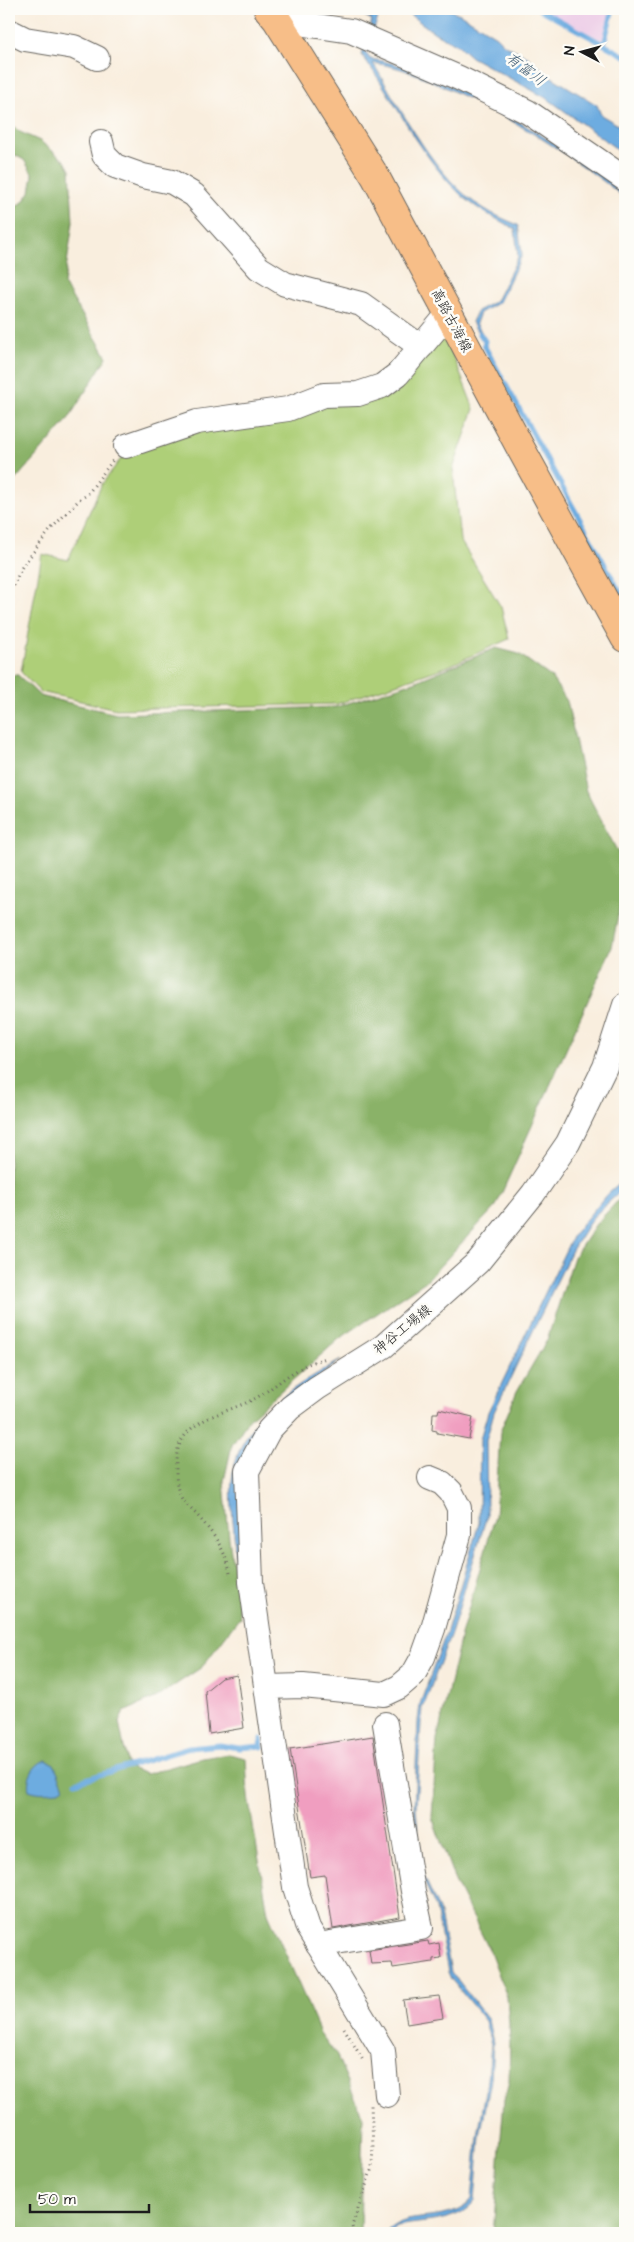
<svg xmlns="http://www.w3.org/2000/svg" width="634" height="2242" font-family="'Architects Daughter','Klee One',sans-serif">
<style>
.built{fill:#eed0e8}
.green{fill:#aecf78;stroke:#65764a}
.forest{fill:#8ab268;stroke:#536742}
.water{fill:#6dace0;stroke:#44647e}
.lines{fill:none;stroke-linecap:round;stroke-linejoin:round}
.stream{stroke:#6dace0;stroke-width:5}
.building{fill:#f09ec0}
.minor-casing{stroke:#696660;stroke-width:26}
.major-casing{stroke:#696660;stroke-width:30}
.path{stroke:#696660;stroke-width:3;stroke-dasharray:1 4;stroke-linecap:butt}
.minor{stroke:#fff;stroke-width:24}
.major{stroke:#f7be88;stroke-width:28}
.labels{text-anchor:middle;stroke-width:5;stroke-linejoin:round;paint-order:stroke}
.street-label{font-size:14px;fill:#1c1c1c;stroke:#fdfcf7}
.water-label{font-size:15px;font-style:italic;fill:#405d74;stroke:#fdfcf7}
</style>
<rect width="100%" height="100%" fill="#fdfcf7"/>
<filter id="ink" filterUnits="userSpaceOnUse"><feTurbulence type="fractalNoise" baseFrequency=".02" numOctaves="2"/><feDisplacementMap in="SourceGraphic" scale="10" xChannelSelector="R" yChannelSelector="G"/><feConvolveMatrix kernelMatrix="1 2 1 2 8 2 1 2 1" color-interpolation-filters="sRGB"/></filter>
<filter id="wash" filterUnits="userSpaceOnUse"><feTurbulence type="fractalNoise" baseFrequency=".0096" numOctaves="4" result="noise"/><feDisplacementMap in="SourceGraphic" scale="20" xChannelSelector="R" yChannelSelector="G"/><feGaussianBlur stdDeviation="1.12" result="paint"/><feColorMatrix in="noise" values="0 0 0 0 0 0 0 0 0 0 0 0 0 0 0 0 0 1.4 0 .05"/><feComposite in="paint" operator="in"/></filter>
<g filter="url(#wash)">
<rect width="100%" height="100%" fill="#f9eede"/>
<!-- built -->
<path class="built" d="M542,9h69l-9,31z"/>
<!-- green -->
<path class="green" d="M443,330l31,79 -21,60 7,71 41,67 8,32 -63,28 -109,37 -221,5 -76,-17 -19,-20 21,-118 26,6 34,-76 18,-24 11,-9 27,-14 209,-39z"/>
<!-- forest -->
<path class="forest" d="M9,124l11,8 20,9 25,20 5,8 3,53 -9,62 43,73 -40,64 -58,66v-279l13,-5 8,-11 3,-17 -9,-15 -15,-8z
M496,648l23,6 32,23 16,24 19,90 39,75v12l-13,69 -116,259 -70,75 -87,58 -90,80 -17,26 -8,36 5,57 11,79 -38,50 -43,29 -35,16 -5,10 9,45 18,7 56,-16 27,-4 17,4 2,38 20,117 52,120 17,23 26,61 -3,116h-351v-1558h9l22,21 77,18 219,-7 78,-25z
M625,1193v1040h-132l11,-133 5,-19 1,-43 -3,-41 -17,-46 -35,-70 -23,-64 5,-78 25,-108 33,-115 5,-84 17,-41 30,-51 27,-83 22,-33z"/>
<!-- water -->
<path class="water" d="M352,9h35l-7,4 -15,39 5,7c31,4 59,16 86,30 60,28 117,64 169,105v4c-53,-43 -111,-79 -174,-108 -25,-12 -51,-24 -78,-27 27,45 64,118 110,145 11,7 23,12 35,17l4,30 -23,47 -19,11 -4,10 9,15 -3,2 -10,-18 5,-11 19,-10 22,-44 -3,-28c-20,-11 -41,-21 -57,-37 -40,-39 -63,-93 -96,-137l10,-35z
M402,9h45l13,5 36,22 9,9 20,10 25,21 47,29 4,10 24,14v26l-77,-56 -77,-42 -13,-12 -23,-12z
M625,1178v9l-32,30 -21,33 -78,162 -8,29 1,74 -35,116 -28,74 -2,1 -6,102 5,62 18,39 12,63 37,48 5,23 -2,37 -11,56 -5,64c-15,23 -54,21 -78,26l-7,7h-3l1,-3c23,-21 63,-4 84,-31l6,-64 10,-55 3,-36 -6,-23 -34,-42 -3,-7 -12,-64 -17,-38 -5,-62 4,-87 2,-17 27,-73 32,-108 1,-84 8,-27 85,-177 34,-41z
M341,1360l-81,63 -9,14 -11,28 3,138c-8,-21 -8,-49 -9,-71 -2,-22 -5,-47 1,-69 15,-52 62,-78 106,-103z
M46,1760l8,4 10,23c-9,7 -25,7 -35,3 -3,-12 5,-26 17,-30z"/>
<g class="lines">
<!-- stream -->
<path class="stream" d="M539,9l86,47
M604,44l9,-35
M480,334l5,7 -1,4 141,256
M261,1739l1,8
M76,1782l113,-34 31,-3 19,3 23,-2"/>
</g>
<g id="blocks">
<!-- building -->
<path class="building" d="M439,1409l34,8 -4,22 -32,-6v-2l-5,-1 1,-17h5z
M237,1675l7,53 -35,6 -4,-43 16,-13z
M373,1736l27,181 -67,12 -8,-54 -15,2 -20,-128z
M428,1941l1,4 10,-2 2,15 -8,1v3l-40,6 -1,-5 -21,1 -2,-14z
M439,1996l4,22 -36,6 -4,-24z"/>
</g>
</g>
<g filter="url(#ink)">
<use href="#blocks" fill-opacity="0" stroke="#696660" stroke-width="1"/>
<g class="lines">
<!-- minor casing -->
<g class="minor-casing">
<path id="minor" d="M277,20l74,11 108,47 69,34 97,67
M9,31l16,8 49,8 23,11
M101,142l3,13 11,11 28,10 29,6 22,13 65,73 26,16 76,20 60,43
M126,446l71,-24 91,-13 36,-14 34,-1 24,-8 16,-12 51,-61
M266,1687l37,-1 81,8 15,-7 14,-12 10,-18 10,-28 26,-94v-27l-8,-16 -9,-9 -12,-5
M318,1945l103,-17 -8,-37 -28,-167
M387,2095l-4,-44 -75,-123 -13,-41 -44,-305 -4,-111 22,-41 21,-22 27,-20 67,-42 94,-84 55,-68 35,-51 37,-76 20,-62"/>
</g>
<!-- major casing -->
<g class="major-casing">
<path id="major" d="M268,9l9,11 98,156 145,271 105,191"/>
</g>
<!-- path -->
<path class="path" d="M9,595l13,-28 29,-38 29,-30 7,-4 26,-35
M230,1573c-5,-25 -18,-41 -34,-59 -5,-5 -12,-11 -15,-17 -5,-9 -5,-21 -5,-30 -2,-49 47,-51 80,-69 16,-9 29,-22 45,-30 7,-5 17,-7 25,-10
M344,2028l20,34
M353,2233l-1,-7 20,-58 1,-23 -2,-40"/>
<!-- minor -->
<use href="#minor" class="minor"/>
<!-- major -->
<use href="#major" class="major"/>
</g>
</g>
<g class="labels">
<!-- street labels -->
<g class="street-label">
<text transform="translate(452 320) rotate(62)" y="5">高路古海線</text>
<text transform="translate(402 1329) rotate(-39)" y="5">神谷工場線</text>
</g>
<!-- water labels -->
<g class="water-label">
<text transform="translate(526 69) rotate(37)" y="5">有富川</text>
</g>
</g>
<!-- margin -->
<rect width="634" height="2242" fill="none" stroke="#fdfcf7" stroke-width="30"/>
<!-- north arrow -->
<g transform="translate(582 52) rotate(276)" stroke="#fdfcf7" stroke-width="4" paint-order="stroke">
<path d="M0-4L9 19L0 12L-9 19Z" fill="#1c1c1c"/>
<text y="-8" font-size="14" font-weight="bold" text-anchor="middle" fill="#1c1c1c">N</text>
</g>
<!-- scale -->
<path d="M30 2204v8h119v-8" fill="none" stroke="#1c1c1c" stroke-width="2.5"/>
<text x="38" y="2204" font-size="15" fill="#1c1c1c" stroke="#fdfcf7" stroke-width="4" paint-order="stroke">50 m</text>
</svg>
